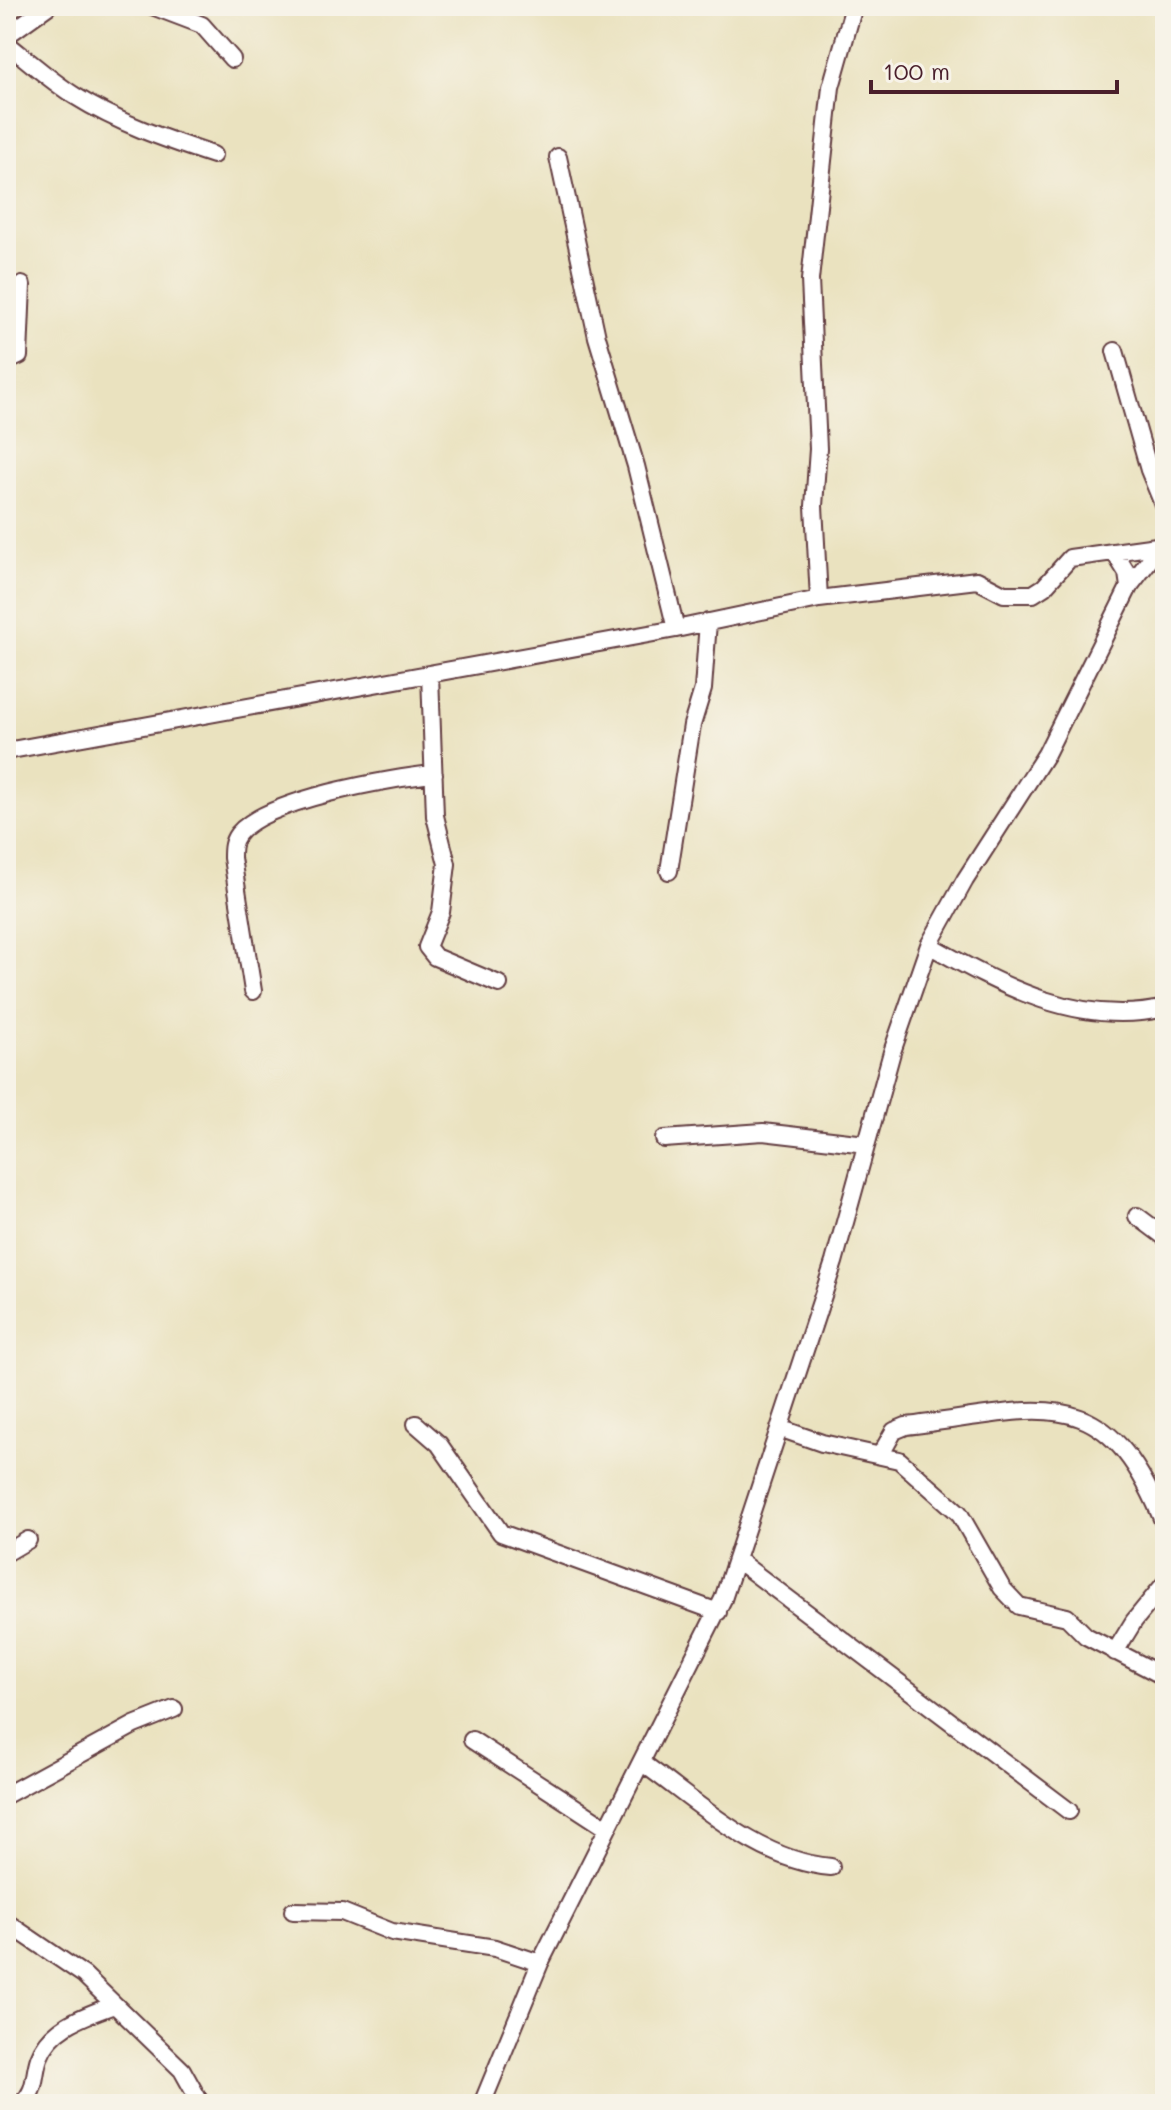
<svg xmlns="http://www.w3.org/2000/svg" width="1171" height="2110" font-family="Mali,sans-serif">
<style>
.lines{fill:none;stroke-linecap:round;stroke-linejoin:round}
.minor-casing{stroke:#623c41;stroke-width:20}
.minor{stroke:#fff;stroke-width:16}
</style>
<rect width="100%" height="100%" fill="#f7f3e8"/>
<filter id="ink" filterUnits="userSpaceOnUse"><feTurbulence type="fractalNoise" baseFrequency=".0125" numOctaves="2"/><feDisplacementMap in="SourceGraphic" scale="16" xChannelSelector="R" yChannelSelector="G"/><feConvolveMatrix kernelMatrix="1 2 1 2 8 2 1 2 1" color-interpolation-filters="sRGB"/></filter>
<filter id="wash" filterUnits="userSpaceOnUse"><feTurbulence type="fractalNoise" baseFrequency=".006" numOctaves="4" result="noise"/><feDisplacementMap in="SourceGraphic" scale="32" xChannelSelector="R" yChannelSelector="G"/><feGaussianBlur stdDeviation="1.8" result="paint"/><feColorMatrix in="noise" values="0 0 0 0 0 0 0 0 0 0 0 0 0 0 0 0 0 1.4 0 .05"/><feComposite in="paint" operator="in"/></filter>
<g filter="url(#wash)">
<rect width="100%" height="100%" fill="#eae2bf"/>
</g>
<g filter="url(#ink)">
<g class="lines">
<!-- minor casing -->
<g class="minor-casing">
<path id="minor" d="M152,6l50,19 30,34
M6,36l42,-30
M6,43c23,18 45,38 69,53 43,27 90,43 138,59
M558,157l39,180 39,129 40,163
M1115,351l34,119 16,39
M6,362l13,-6 3,-71
M1114,552l13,21 2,14
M819,599l-5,-93 4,-57 -8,-169 21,-193 23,-81
M430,674l5,142 12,48 -6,48 -14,35 8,10 64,27
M6,751l670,-122 143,-30 158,-19 27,14h29l11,-7 26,-29 94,-13
M669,871l23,-146 11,-36 5,-67
M929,945c72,41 151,83 236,63
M253,991l-21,-133c0,-9 0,-16 6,-24 27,-34 152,-56 196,-60
M664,1139l99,-7 103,12
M1137,1216l28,21
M416,1424l23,20 62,89 217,79
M782,1429l40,14 77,17 60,53 43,75 17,18 48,11 19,19 79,41
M881,1454l13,-23 12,-5c136,-16 199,-51 259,100
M6,1553l22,-13
M737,1560l332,251
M1115,1652l19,-31 31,-38
M472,1740l135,88
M641,1762c58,41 117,99 190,105
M6,1795l128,-70 40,-16
M293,1911l49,1 50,20 103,16 45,15
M6,1922l78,53 98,95 19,34
M21,2104c16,-13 12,-28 18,-46 12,-32 45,-42 75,-53
M482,2104l58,-141 183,-364 111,-337 58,-210 37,-107 36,-65 81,-126 83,-167 36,-47"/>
</g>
<!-- minor -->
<use href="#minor" class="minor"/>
</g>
</g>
<!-- margin -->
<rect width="1171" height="2110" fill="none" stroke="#f7f3e8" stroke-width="32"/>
<!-- scale -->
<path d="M871 80v12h246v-12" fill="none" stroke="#4a1f2b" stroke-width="4"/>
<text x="883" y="80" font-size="24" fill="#4a1f2b" stroke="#f7f3e8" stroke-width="6" paint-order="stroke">100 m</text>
</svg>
